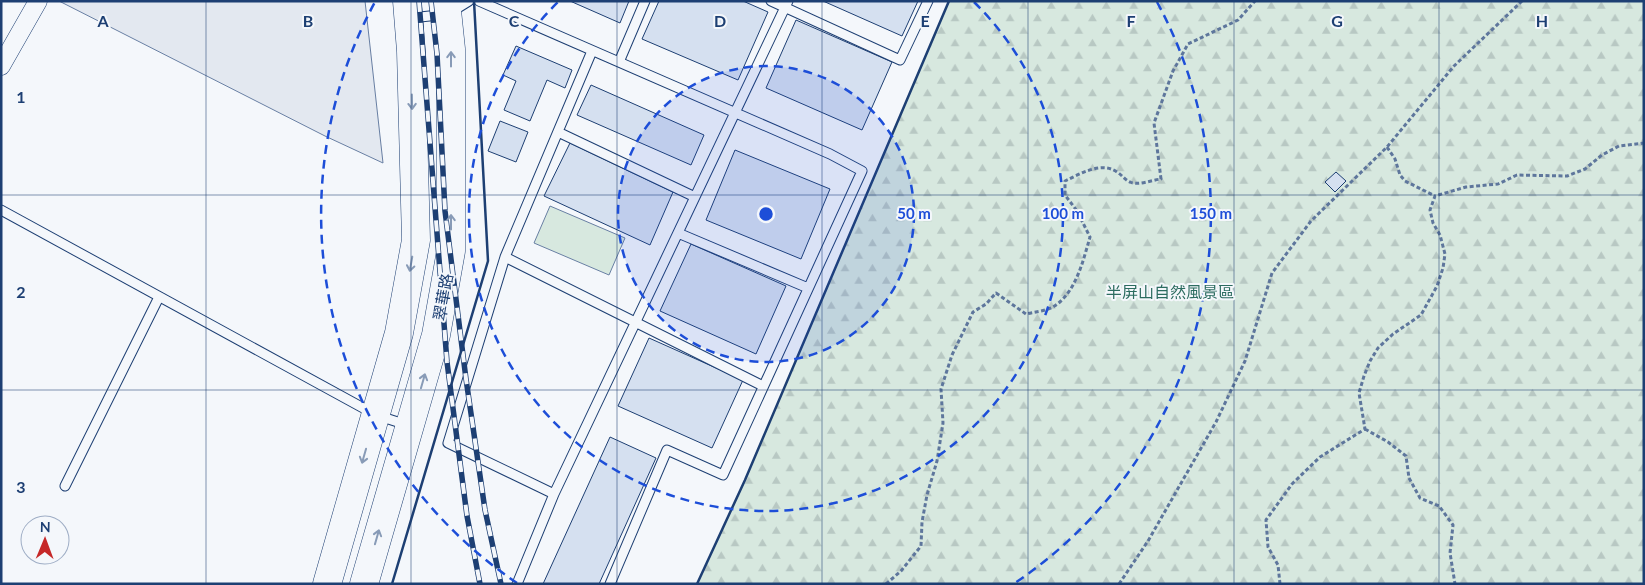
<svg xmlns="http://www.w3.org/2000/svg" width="1645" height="585" font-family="Lato,'Noto Sans TC',sans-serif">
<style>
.forest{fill:url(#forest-firs);stroke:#687fa3}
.pitch{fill:#d7e8df;stroke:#687fa3}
.parking{fill:#e3e8f0;stroke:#687fa3}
.building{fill:#d5e0f0;stroke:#1d3f73}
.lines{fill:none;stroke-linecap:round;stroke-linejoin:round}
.lane-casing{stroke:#1d3f73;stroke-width:11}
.street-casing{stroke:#1d3f73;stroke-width:19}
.primary-casing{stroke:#1d3f73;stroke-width:29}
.path{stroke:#5e769c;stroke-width:3;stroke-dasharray:4 2.5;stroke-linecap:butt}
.lane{stroke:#f4f7fb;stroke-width:9}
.street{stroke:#f4f7fb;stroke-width:18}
.primary{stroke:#f4f7fb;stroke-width:28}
.rail-casing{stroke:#1d3f73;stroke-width:5.5}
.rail{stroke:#f4f7fb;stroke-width:4;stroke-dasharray:11;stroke-linecap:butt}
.wall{stroke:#1d3f73;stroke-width:2.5}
.oneway{stroke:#889bb7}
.grid{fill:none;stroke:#1d3f73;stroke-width:1;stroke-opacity:0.55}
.ring{fill:none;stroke:#1d4ed8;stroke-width:2.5;stroke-dasharray:9 6}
.labels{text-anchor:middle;stroke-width:4;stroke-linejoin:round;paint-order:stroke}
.park-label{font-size:16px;fill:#2c6c60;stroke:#f4f7fb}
.street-label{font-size:16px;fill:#1d3f73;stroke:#f4f7fb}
.grid-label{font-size:16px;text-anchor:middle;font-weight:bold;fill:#1d3f73;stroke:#f4f7fb;stroke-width:4;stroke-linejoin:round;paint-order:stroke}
.centre{fill:#1d4ed8;stroke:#f4f7fb;stroke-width:2.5}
.ring-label{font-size:15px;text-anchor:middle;font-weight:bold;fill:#1d4ed8;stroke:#f4f7fb;stroke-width:4;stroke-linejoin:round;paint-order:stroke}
</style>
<defs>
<pattern id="forest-firs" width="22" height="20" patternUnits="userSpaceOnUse" patternTransform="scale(1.25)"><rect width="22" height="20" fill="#d7e8df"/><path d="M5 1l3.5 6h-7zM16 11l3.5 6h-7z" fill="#b8c8c3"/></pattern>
</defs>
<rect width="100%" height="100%" fill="#f4f7fb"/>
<!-- forest -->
<path class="forest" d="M949,1h695v583h-947l48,-104z"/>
<!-- pitch -->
<path class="pitch" d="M550,206l75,32 -16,37 -75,-32z"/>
<!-- parking -->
<path class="parking" d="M59,1h306l18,162 -58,-27z"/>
<!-- building -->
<path class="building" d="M570,1h59l-9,22z
M659,1h84l25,11 -30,68 -96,-41z
M823,1h95l-16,35z
M796,20l96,42 -30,68 -96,-42z
M516,46l56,24 -7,18 -18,-8 -17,41 -26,-11 12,-29 -13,-6z
M591,85l113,50 -13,30 -114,-50z
M500,121l28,11 -12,30 -28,-11z
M570,143l103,49 -23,53 -106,-49z
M735,150l95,39 -29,70 -95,-39z
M1336,172l10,9 -11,11 -10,-10z
M691,244l95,42 -30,68 -96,-43z
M649,338l94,42 -31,68 -94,-42z
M610,437l46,21 -57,126h-56z"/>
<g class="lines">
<!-- lane casing -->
<g class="lane-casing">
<path id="lane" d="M479,1l351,153 32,17 -139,304 -56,-25 -57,134
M771,1l129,59 28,-59
M411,18l37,-4 21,-13
M619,62l26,-61
M558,132l137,65
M1,210l375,205 31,10
M678,233l130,55
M505,257l258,129
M65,486l94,-189
M554,494l234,-493
M517,584l37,-90 -106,-51 57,-186 87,-206"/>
</g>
<!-- street casing -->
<g class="street-casing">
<path id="street" d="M1,66l37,-65"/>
</g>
<!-- primary casing -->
<g class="primary-casing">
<path id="primary" d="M327,584l72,-251 17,-93 -5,-189 -4,-50
M364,584l72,-249 15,-84v-202l-5,-48"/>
</g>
<!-- path -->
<path class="path" d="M1387,147l8,12 5,16 5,6 30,15
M1365,429l23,13 18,14 3,22 11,20 19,8 14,19 -3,28 5,31
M886,584l15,-13 20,-25 1,-24 5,-27 10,-34 6,-38 -2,-34 11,-34 21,-43 13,-8 10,-11 30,21c8,-2 20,-3 27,-7 23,-14 30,-46 37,-70l-13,-26 -12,-16v-14c15,-7 36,-20 52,-9 5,3 8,8 13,10 8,4 22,-2 31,-3l-7,-56 19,-52 15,-27 50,-24 17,-19
M1119,584l29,-43 68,-119 29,-61 27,-88 39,-52 76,-74 67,-81 68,-65
M1280,584l-2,-19 -10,-18 -2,-27 26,-36 28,-27 45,-28 -6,-36 5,-17 6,-15 8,-13 15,-14 28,-19 16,-29 6,-18 2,-14 -5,-19 -7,-12 -3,-13 5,-14 31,-9 32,-3 19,-9 50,1 18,-7 17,-14 17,-9 25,-3"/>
<!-- lane -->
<use href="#lane" class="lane"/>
<!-- street -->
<use href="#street" class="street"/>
<!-- primary -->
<use href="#primary" class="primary"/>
<!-- rail casing -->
<g class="rail-casing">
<path id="rail" d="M419,1l28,361 20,154 13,68
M431,1l6,53 8,157 21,168 19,131 16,74"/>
</g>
<!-- rail -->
<use href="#rail" class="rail"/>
<!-- wall -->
<path class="wall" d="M392,584l96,-323 -14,-260
M697,584l48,-104 204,-479"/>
</g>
<!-- one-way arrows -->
<defs><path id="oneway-shaft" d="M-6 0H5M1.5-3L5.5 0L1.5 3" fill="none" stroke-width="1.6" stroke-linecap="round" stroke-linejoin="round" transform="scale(1.25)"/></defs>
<g class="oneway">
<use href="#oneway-shaft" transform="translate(451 59) rotate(-90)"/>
<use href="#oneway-shaft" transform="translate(412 102) rotate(89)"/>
<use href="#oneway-shaft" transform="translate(451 222) rotate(-90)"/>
<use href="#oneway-shaft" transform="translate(411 264) rotate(100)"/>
<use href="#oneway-shaft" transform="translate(423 381) rotate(-74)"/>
<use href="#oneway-shaft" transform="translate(364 456) rotate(106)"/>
<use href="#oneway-shaft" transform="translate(377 537) rotate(-74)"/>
</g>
<!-- grid -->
<path class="grid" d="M206,1v583M411,1v583M617,1v583M822,1v583M1028,1v583M1234,1v583M1439,1v583M1,195h1643M1,390h1643"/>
<!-- distance rings -->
<circle cx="766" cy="214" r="148" fill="#1d4ed8" fill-opacity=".12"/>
<g class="ring">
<circle cx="766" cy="214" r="148"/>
<path d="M974 2A297 297 0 1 1 558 2"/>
<path d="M517 583A445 445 0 0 1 375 2M1157 2A445 445 0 0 1 1015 583"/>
</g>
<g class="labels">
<!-- park labels -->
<g class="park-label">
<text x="1170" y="298">半屏山自然風景區</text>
</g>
<!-- street labels -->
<g class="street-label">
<text transform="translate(443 297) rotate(-80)" y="6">翠華路</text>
</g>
</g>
<g class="grid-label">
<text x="103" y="27">A</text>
<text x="308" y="27">B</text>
<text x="514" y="27">C</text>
<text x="720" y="27">D</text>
<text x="925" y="27">E</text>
<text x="1131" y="27">F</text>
<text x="1337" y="27">G</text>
<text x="1542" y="27">H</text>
<text x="21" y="103">1</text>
<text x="21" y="298">2</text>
<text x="21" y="493">3</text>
</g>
<circle cx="766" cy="214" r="8" class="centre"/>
<g class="ring-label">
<text x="914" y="219">50 m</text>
<text x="1063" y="219">100 m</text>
<text x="1211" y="219">150 m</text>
</g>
<!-- border -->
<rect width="1645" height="585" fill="none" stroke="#1d3f73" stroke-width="5"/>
<!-- north arrow -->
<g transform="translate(45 540) rotate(1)"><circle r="24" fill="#f4f7fb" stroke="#9eadc5"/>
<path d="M0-4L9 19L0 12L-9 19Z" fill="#c62828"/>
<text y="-8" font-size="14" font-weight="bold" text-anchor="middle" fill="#1d3f73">N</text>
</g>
</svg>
